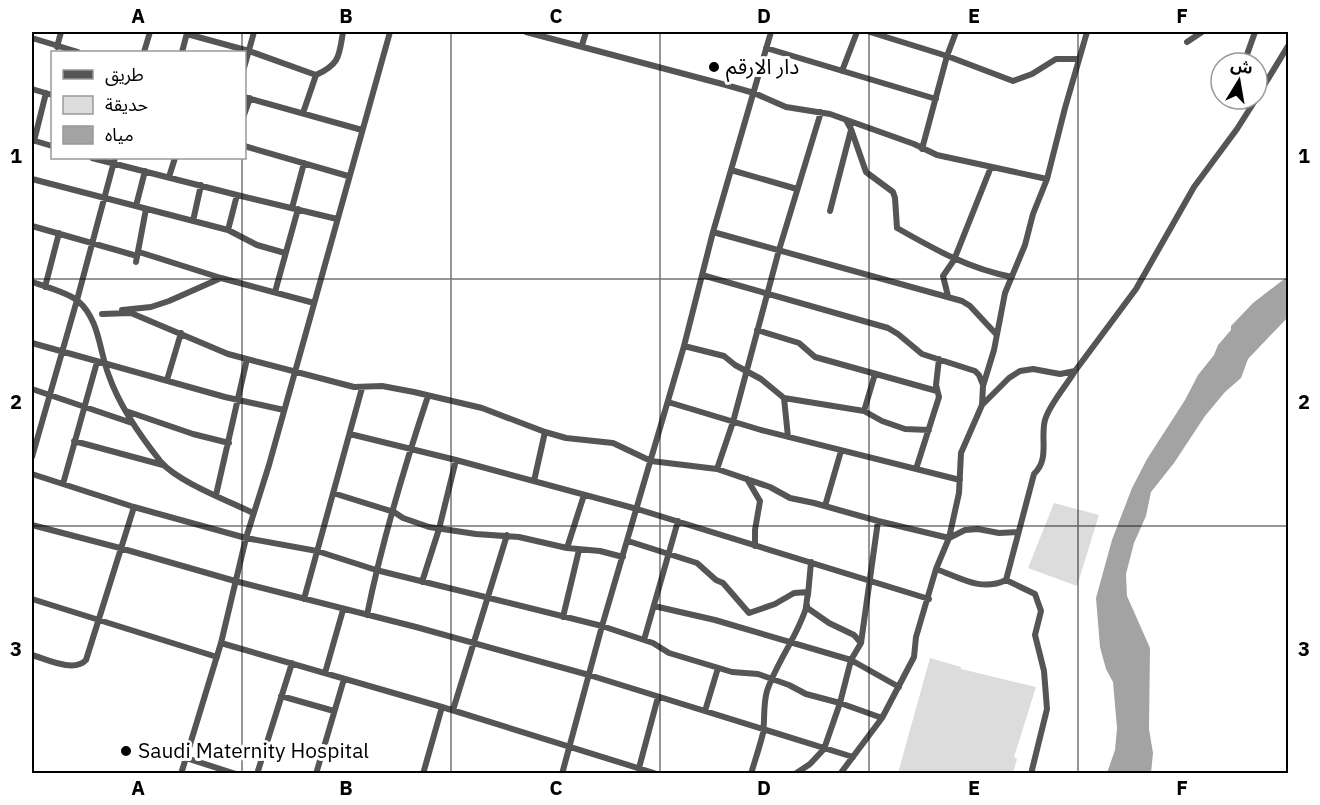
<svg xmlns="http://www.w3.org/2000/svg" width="1320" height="805" font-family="'IBM Plex Sans','Noto Sans Arabic',sans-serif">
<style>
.green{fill:#dcdcdc}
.water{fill:#a3a3a3}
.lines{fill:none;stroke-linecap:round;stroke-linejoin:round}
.minor{stroke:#555;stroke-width:6}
.grid{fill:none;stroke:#000;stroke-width:1.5;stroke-opacity:0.55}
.poi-dot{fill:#000;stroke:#fff;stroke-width:2}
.labels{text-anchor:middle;stroke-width:6;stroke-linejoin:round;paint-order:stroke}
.poi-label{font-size:21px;fill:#000;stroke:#fff;text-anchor:start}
.neatline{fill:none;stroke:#000;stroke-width:2}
.grid-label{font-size:20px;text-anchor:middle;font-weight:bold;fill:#000}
</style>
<rect width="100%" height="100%" fill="#fff"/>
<!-- green -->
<path class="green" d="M1054,503l45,12 -22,71 -49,-18z
M930,658l31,9v2l75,18 -22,70 3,2 -4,14h-115z"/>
<!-- water -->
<path class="water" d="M1288,276v41l-40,42 -7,19 -16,14 -20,24 -31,47 -23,29 -5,24 -12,27 -8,31 1,22 23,52 -1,81 4,24 -2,20h-44l8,-23 2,-22 -4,-46 -7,-13 -6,-22 -4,-49 16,-58 20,-52 15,-29 38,-59 13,-25 16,-20 4,-10 13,-15v-4l22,-23z"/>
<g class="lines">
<!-- minor -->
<path class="minor" d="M526,32l200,53 28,8 32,14 44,7 84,30 23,11 110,24
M870,32l77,24 66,25 19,-7 24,-15h23
M187,34l62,17 67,24c24,-11 23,-19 27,-43
M32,38l46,14
M1187,42l15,-10
M582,45l4,-13
M57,47l4,-15
M766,48l170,51
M144,52l6,-20
M182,52l5,-19
M1244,63l11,-31
M244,68l10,-36
M842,71l15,-39
M32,89l20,6
M244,97l118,33
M1257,97l31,-51
M303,113l13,-38
M244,115l6,-17
M846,120l5,9 15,43 27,20 2,6 2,30c37,21 72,41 115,49
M32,140l20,6
M34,141l12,-48
M244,146l104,30
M922,149l25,-93 9,-24
M92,158l145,37 100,24
M731,170l66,19
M169,177l6,-19
M32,179l196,51 29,15 28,8
M136,206l9,-35
M292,208l12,-45
M830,211l21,-81
M193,221l8,-36
M32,226l105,30
M228,230l9,-35
M713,232l249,69 8,5 26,28
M139,252l82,26
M136,262l10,-53
M702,275l186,53 10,6 24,20 53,17 4,4 4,10
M32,282c12,4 37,11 46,19 22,19 21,50 31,75 11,31 32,61 52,86 17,20 68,39 92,51
M45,287l14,-54
M275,292l23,-83
M948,296l-5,-20 11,-16 37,-93
M122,310l29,-3 18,-6 52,-23 93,25
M102,314l29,-1 97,41 126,33 28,-1 32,6 68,16 63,24 21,6 47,5 38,18 66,8 53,18 20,11 24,5 64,18 71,17 16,-8 13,-1 21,4 19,-1
M757,330l42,13 16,14 122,34
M32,343l193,54 59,13
M684,346l40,10 11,9 26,14 23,19 80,13 18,10 23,8 24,1
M167,380l14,-47
M32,389l100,34
M784,398l4,39
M668,402l93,28 199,50
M982,405l27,-27 11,-7 13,-2 27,5 15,-3 61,-82 58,-102 43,-58 19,-30
M126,411l67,23 36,9
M864,411l11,-37
M350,434l106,26 181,49 292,90
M74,441l89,24
M32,457l45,-157 38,-142
M717,469l16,-47 46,-172 42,-138
M916,469l23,-72 -3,-12 3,-26
M32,474l102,33 112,31 71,13 59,19 226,56 51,17 16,10 63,19 26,2 31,11 17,9 34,9 42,15
M747,479l13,22 -5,29v16
M534,481l11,-49
M63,484l34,-122
M333,493l61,19 9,6 26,9 47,7 43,3 48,11 33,3 23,6
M216,495l31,-136
M825,506l16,-55
M32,525l88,23 115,33 181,46 173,48 264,82
M628,541l69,22 19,17 7,3 26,30 26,-9 19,-11 14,-1 -2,15 23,16 25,12 7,8
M567,548l17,-53
M936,569c25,9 45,23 70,11l28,-106c16,-15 6,-36 11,-54 4,-15 21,-34 30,-49
M1006,580l29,14 6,17 -6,24 9,36 3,38 -16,65
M422,582l17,-53 17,-69
M808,595l3,-33
M32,599l185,58
M304,599l58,-211
M654,606l61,14 136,40 48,27
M367,615c15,-74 37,-147 61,-219
M563,617l16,-67
M644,640l34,-119
M221,643l221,64 215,67
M32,655c14,4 42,18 54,5l48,-153
M325,673l18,-63
M281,696l53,15
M453,710l54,-175
M705,711l13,-43
M186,758l50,16
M639,768l19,-71
M181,774l40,-131 25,-105 23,-73 121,-433
M257,774l35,-111
M316,774l28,-95
M423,774l19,-67
M562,774l40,-148 82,-280 29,-114 58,-200
M751,774c4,-14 9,-28 12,-41 2,-14 0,-28 4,-42 10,-30 31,-55 40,-86
M795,774l15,-10 14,-15 16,-46 11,-43 10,-17 17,-122
M840,774l42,-56 32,-61 2,-20 20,-68 13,-31 10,-45 2,-40 21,-48 1,-19 11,-36 11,-57 20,-48 8,-31 14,-35 18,-71 22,-76"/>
</g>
<!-- grid -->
<path class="grid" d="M242,32v20M451,32v742M660,32v742M869,32v742M1078,32v742M242,158v616M32,279h1256M32,526h1256"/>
<!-- markers -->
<g class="poi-dot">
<circle cx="714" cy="67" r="6"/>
<circle cx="126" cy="751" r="6"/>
</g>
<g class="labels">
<!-- poi labels -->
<g class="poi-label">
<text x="726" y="74">دار الارقم</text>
<text x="138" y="758">Saudi Maternity Hospital</text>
</g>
</g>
<!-- border -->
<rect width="1320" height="805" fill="none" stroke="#ffffff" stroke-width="66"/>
<!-- legend -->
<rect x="51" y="51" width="195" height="108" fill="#ffffff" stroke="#999999" stroke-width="1.5"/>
<rect x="63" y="70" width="30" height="9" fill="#555555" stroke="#999999" stroke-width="1.5"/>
<text x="105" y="81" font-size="18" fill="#000000">طريق</text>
<rect x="63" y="96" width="30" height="18" fill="#dcdcdc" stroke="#999999" stroke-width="1.5"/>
<text x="105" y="111" font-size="18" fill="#000000">حديقة</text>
<rect x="63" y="126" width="30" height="18" fill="#a3a3a3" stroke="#999999" stroke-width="1.5"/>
<text x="105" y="141" font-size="18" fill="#000000">مياه</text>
<!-- north arrow -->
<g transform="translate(1239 81) rotate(11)"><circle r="28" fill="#ffffff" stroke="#999999" stroke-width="1.5"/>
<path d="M0-4.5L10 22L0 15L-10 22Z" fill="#000000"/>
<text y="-9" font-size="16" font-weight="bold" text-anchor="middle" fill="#000000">ش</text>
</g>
<rect x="33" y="33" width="1254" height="739" class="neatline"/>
<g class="grid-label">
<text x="138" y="23">A</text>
<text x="346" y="23">B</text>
<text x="556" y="23">C</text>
<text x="764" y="23">D</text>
<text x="974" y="23">E</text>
<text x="1182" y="23">F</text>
<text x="16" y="163">1</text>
<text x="1304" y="163">1</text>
<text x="16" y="409">2</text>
<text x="1304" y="409">2</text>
<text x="16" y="656">3</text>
<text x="1304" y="656">3</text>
<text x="138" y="795">A</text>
<text x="346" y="795">B</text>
<text x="556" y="795">C</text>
<text x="764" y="795">D</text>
<text x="974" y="795">E</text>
<text x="1182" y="795">F</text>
</g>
</svg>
